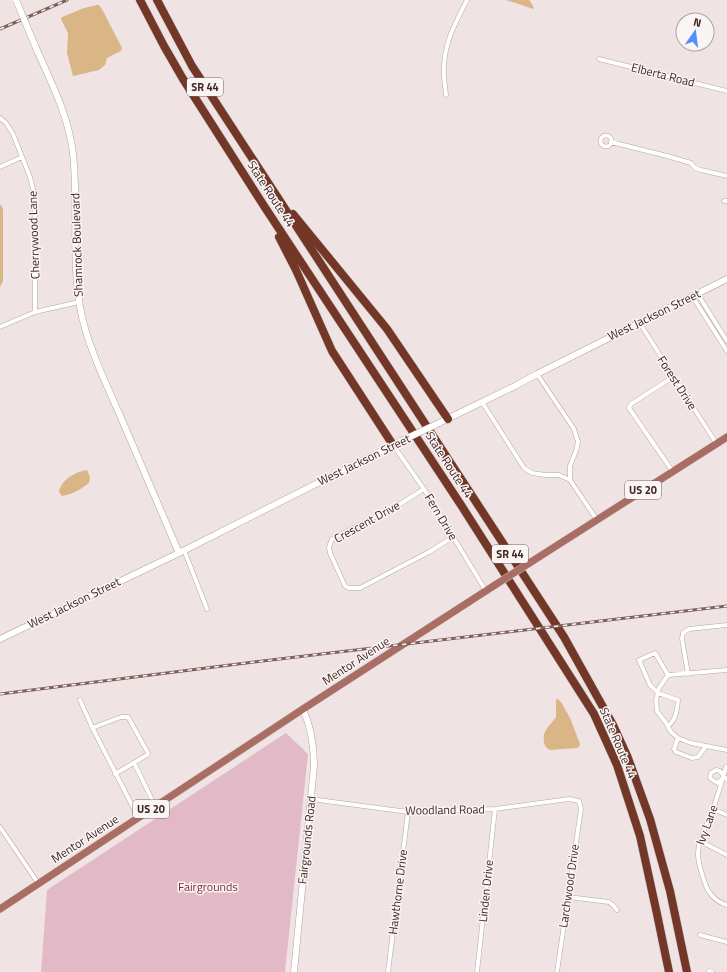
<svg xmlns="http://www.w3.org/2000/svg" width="727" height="972" font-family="'Titillium Web',sans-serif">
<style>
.green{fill:#e2bac7}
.water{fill:#dab585}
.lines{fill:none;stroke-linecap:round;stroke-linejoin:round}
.street-casing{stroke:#b8a6a5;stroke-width:5}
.secondary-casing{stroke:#b99f9d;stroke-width:7}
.primary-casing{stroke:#cac2c1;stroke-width:8}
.highway-casing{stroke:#cac2c1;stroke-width:9}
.street{stroke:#fff;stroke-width:4}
.secondary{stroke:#fff;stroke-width:6}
.primary{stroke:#a96d63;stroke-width:7}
.highway{stroke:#733728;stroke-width:8}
.rail-casing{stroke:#7e605b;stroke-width:3}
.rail{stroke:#faf5f5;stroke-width:1.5;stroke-dasharray:4.5;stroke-linecap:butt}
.secondary-bridge-casing{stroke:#b99f9d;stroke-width:7;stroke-linecap:butt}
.primary-bridge-casing{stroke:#cac2c1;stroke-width:8;stroke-linecap:butt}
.secondary-bridge{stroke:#fff;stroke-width:6}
.primary-bridge{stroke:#a96d63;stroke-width:7}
.labels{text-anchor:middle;stroke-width:3;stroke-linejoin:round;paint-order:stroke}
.shield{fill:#faf5f5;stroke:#7a6360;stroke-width:1}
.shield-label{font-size:11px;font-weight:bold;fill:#432520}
.street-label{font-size:12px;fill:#432520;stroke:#faf5f5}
.park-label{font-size:12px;fill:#7f2538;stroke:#faf5f5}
</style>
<rect width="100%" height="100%" fill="#efe3e4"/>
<!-- green -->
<path class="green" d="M286,733l22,21 -23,218h-244l6,-82z"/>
<!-- water -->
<path class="water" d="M505,0h24l3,4 2,5c-10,-3 -19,-7 -29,-9z
M97,5h2l4,6 19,37 -1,3 -14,7 -2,7 -6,5 -26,6 -6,-23 1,-20 -7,-14 1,-2 22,-9z
M0,205h1l2,4v72l-3,6z
M87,470l3,7 -1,6c-8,6 -15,11 -27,13l-3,-4c2,-12 16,-20 28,-22z
M558,699l3,3 9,16 10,26 -1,3 -2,1 -27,2c-4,-2 -5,-4 -6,-8 -2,-12 6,-16 12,-25v-17z"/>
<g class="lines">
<!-- street casing -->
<g class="street-casing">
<path id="street" d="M599,59l128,32
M446,95c-1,-10 -3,-21 -2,-31 2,-25 12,-42 23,-64
M0,118l6,5 7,11 17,43 3,12 2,28v95
M600.5 141a5.5 5.5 0 1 1 11 0a5.5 5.5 0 1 1-11 0Z
M611,142l56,14 24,7 4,5 6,2 26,6
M0,167l22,-10
M724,201h3
M697,293l30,48
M692,296l35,55
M639,322l77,121
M0,327l35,-15 44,-10
M537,374l37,55 4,13 -2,9 -6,15v14l27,40
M482,402l42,66 8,5 13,2h14l11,5
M393,445l31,44 62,102
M673,472l-44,-64 2,-4 42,-27
M424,489l-24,15 -68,35 -3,8 1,6 15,33 4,2h11l69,-36 24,-15
M184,550l23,59
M727,670l-59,5 -9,13 -3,12 1,11 9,12 5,9 7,6 13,5 36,7
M688,674l-6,-35 1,-6 6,-4 38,-4
M80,700l12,27 46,90
M668,726c8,-6 9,-16 10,-26l-20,-7 -8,-8 -11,-25 16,-7 13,22
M92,728l29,-11h7l20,36 -1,2 -32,19
M678,738l-4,11 2,3 16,6 6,-1 8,-11
M134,763l7,14 14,29
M726,767c-4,14 -8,28 -13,42 -5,14 -14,28 -15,43 -1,7 7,36 12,41 4,6 10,10 17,12
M723,778l-5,5 -4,-2 -4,-3 1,-5 5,-3 4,1 7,9
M311,799l97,13 87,-3 74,-10 10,2 2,8 -24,163
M713,809l14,6
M0,827l38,56
M700,841l27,14
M568,897l41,5 4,3 4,5
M700,935l27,7
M709,971l3,1
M388,972l20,-160
M477,972l18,-163"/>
</g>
<!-- secondary casing -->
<g class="secondary-casing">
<path id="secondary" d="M36,48c15,34 33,69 37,106 6,54 -3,109 9,163 8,33 23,65 37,96 20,47 40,93 60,140
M439,423l76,-37 22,-12 190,-95
M0,639l179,-86 222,-112
M294,972l20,-206c0,-20 -3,-39 -11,-57"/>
</g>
<!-- primary casing -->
<g class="primary-casing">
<path id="primary" d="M531,562l196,-125
M0,909l303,-200 192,-124"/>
</g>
<!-- highway casing -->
<g class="highway-casing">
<path id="highway" d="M140,0l24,46 19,33 81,127 197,299 133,209 23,51 23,71 17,78 12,58
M157,0l35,66 372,571 49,88 15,33 22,61 20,72 17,81
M293,214l94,115 61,90
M279,237l17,33 36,81 61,94"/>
</g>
<!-- street -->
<use href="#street" class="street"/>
<!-- secondary -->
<use href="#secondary" class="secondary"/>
<!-- primary -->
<use href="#primary" class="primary"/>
<!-- highway -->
<use href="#highway" class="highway"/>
<!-- rail casing -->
<g class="rail-casing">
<path id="rail" d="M0,29l67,-29
M0,694l246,-31 481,-57"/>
</g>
<!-- rail -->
<use href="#rail" class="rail"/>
<!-- secondary-bridge casing -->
<g class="secondary-bridge-casing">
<path id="secondary-bridge" d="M16,0l20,48
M401,441l38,-18"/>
</g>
<!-- primary-bridge casing -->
<g class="primary-bridge-casing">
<path id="primary-bridge" d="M495,585l36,-23"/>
</g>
<!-- secondary-bridge -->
<use href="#secondary-bridge" class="secondary-bridge"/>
<!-- primary-bridge -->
<use href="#primary-bridge" class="primary-bridge"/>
</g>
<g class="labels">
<!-- shield labels -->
<g class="shield">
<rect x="187" y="78" width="36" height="18" rx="3"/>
<rect x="625" y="481" width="36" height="18" rx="3"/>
<rect x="492" y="545" width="36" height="18" rx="3"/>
<rect x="133" y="800" width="36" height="18" rx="3"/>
</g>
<g class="shield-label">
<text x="205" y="91">SR 44</text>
<text x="643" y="494">US 20</text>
<text x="510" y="558">SR 44</text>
<text x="151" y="813">US 20</text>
</g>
<!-- street labels -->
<g class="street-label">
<text transform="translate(663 75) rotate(14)" y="4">Elberta Road</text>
<text transform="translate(271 194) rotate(57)" y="4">State Route 44</text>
<text transform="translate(34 235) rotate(-92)" y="4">Cherrywood Lane</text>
<text transform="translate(77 245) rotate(-92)" y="4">Shamrock Boulevard</text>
<text transform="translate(654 315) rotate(-26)" y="4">West Jackson Street</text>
<text transform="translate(677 383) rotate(57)" y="4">Forest Drive</text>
<text transform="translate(364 460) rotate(-26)" y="4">West Jackson Street</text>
<text transform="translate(449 465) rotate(57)" y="4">State Route 44</text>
<text transform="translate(441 517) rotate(59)" y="4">Fern Drive</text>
<text transform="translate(367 522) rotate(-29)" y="4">Crescent Drive</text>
<text transform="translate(74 603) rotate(-26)" y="4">West Jackson Street</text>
<text transform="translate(356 661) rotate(-33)" y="4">Mentor Avenue</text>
<text transform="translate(618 743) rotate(67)" y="4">State Route 44</text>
<text transform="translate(445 810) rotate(-1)" y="4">Woodland Road</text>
<text transform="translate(707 825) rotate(-70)" y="4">Ivy Lane</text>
<text transform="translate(85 839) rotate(-33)" y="4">Mentor Avenue</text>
<text transform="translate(307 840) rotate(-84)" y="4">Fairgrounds Road</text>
<text transform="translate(569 886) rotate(-82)" y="4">Larchwood Drive</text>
<text transform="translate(486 891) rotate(-84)" y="4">Linden Drive</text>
<text transform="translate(398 892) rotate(-83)" y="4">Hawthorne Drive</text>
</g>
<!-- park labels -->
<g class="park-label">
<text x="208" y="891">Fairgrounds</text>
</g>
</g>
<!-- north arrow -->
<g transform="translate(695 32) rotate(14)"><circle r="19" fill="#faf5f5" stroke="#b1a2a0"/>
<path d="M0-3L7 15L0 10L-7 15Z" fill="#518eff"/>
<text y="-6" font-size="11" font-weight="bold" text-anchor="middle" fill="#432520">N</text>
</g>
</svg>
